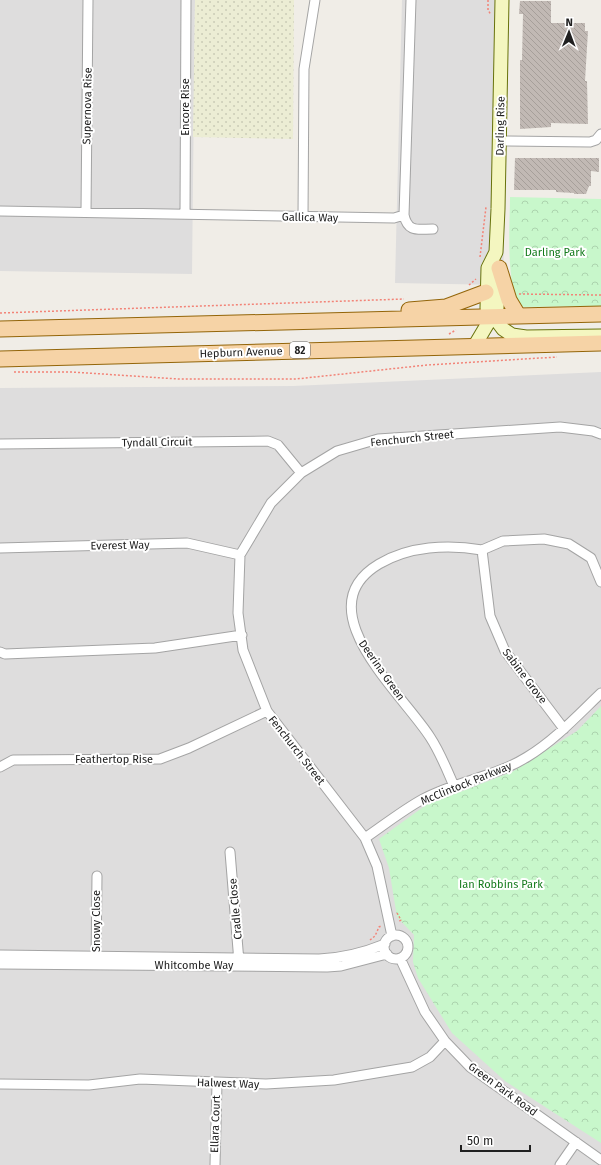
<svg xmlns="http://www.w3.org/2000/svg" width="601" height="1165" font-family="'Fira Sans',sans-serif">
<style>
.residential{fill:#dedddd}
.farmland{fill:url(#farmland-dots)}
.park{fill:url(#park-crowns)}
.building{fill:url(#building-back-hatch)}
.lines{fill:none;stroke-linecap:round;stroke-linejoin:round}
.street-casing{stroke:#a4a4a4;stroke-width:11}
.secondary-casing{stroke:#68730c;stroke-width:15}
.primary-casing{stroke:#936509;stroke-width:17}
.path{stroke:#f28377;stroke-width:1.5;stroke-dasharray:2 2;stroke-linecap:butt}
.street{stroke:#fff;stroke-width:9}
.secondary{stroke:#f4f6c0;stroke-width:13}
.primary{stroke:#f6d3a6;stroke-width:15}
.labels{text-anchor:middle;stroke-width:4;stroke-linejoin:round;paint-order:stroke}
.shield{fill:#fff;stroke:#636363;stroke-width:1}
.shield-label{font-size:10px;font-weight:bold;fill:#202020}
.street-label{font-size:11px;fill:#202020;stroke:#fff}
.park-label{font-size:11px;fill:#137a1b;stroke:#fff}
</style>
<defs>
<pattern id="farmland-dots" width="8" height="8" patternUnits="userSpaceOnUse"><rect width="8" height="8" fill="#ecedd4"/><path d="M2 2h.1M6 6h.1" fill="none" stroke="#cacbb6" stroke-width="1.8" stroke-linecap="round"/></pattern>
<pattern id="park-crowns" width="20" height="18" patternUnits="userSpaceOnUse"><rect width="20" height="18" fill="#c8f7cb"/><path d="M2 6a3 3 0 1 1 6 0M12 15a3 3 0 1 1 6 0" fill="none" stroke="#acd3ae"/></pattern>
<pattern id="building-back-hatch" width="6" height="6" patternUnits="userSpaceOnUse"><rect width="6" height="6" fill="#c1b9b4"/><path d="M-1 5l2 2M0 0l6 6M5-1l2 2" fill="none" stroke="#a69f9a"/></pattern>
</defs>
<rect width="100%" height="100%" fill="#f0ede7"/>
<!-- residential -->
<path class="residential" d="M0,0h195l-3,274 -192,-3z
M402,0h107l-6,285 -108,-2z
M601,372v793h-601v-777l293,-2z"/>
<!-- farmland -->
<path class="farmland" d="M195,0h99l-1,139 -100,-2z"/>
<!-- park -->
<path class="park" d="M510,197l91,2v107l-80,1c-16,-22 -11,-82 -11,-110z
M601,706v437l-96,-62 -53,-48 -34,-55 -5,-16 1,-27 -17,-18 -8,-49 -10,-29 47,-34 86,-33 65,-41z"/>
<!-- building -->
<path class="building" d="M520,1h31v22h34v8h3l-3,50h2l1,43 -37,-1v4l-31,2v-69h2l1,-46h-4z
M515,158h84v14l-8,-1v15h-2l-3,8h-12v-1l-18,-1v-2h-42z"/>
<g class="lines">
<!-- street casing -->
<g class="street-casing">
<path id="street" d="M411,0l-7,215c4,18 14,14 29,14
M500,141l90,1 6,-2 5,-6
M0,211l394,7 10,-3
M86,212l2,-212
M185,214l1,-214
M303,216l1,-147 11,-69
M0,444l268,-3 10,4 23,28
M0,548l187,-5 53,12
M482,550l8,66 15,35 59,78
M482,550l21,-9 41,-2 25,5 22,14 10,24
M0,652l5,2 150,-6 87,-13
M0,767l13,-7 147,-1 29,-11 78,-37
M454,786c-7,-16 -14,-34 -24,-49 -28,-44 -126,-128 -51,-173 30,-18 69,-20 103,-14
M365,838c19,-13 38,-28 58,-39 33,-18 72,-22 104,-42 28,-17 51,-42 74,-64
M230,852l9,110
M384 947a12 12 0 1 1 24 0a12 12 0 1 1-24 0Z
M392,936l-15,-70 -12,-28 -98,-127 -24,-61 -5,-37 2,-58 31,-52 30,-30 36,-22 41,-12 182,-12 33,4 8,3
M0,955l319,4c24,-1 44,-6 66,-15
M400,958l25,54 20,29 25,26 131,93
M96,963l1,-87
M0,964l327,3 14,-1 46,-12
M0,1084l89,1 51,-6 126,5 68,-4 78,-13 18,-10 15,-16
M215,1165l2,-82
M560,1165l16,-23"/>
</g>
<!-- secondary casing -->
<g class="secondary-casing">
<path id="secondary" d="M502,0l-4,209 -2,43 -8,16 -1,40 16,21 9,6 14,2 75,-1
M475,345l22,-37 2,-35"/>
</g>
<!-- primary casing -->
<g class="primary-casing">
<path id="primary" d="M499,268l10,32 9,15
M409,310l37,-3 40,-15
M0,329l601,-15
M0,359l601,-16"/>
</g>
<!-- path -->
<path class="path" d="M488,0v10l3,5
M480,257l6,-50
M469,285l7,-6
M519,294l82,1
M0,313l404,-14
M449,334l7,-4
M14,372h58l106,7h118l131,-14 130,-8
M397,913l4,7 -3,2
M370,940l5,-4 4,-9 2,-1"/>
<!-- street -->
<use href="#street" class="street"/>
<!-- secondary -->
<use href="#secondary" class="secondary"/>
<!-- primary -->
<use href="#primary" class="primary"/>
</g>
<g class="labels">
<!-- shield labels -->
<rect class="shield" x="290" y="342" width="20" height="16" rx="3"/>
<g class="shield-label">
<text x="300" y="354">82</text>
</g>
<!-- street labels -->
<g class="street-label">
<text transform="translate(87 106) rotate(-89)" y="4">Supernova Rise</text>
<text transform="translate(185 107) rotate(-90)" y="4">Encore Rise</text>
<text transform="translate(500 126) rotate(-89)" y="4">Darling Rise</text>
<text transform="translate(310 217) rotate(1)" y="4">Gallica Way</text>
<text transform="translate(241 352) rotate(-2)" y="4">Hepburn Avenue</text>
<text transform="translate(412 438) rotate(-6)" y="4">Fenchurch Street</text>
<text transform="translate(157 442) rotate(-1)" y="4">Tyndall Circuit</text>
<text transform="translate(120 545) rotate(-1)" y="4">Everest Way</text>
<text transform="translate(382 670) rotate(55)" y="4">Deerina Green</text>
<text transform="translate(525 676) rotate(53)" y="4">Sabine Grove</text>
<text transform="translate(297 750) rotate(52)" y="4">Fenchurch Street</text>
<text x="114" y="763">Feathertop Rise</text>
<text transform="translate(466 783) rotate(-22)" y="4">McClintock Parkway</text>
<text transform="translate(235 909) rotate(-95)" y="4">Cradle Close</text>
<text transform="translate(96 921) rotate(-90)" y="4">Snowy Close</text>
<text x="194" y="969">Whitcombe Way</text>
<text transform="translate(228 1083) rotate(2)" y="4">Halwest Way</text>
<text transform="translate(503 1089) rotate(36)" y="4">Green Park Road</text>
<text transform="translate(215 1124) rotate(-88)" y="4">Ellara Court</text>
</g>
<!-- park labels -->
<g class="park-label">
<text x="555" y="256">Darling Park</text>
<text x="501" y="888">Ian Robbins Park</text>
</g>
</g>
<!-- north arrow -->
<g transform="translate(569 32) rotate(1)" stroke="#ffffff" stroke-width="3" paint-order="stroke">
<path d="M0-3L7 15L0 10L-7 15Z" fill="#202020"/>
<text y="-6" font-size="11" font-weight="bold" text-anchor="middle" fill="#202020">N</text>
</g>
<!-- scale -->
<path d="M461 1145v6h69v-6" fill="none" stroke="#202020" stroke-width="2"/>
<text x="467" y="1145" font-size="12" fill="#202020" stroke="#ffffff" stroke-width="3" paint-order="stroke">50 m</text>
</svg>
